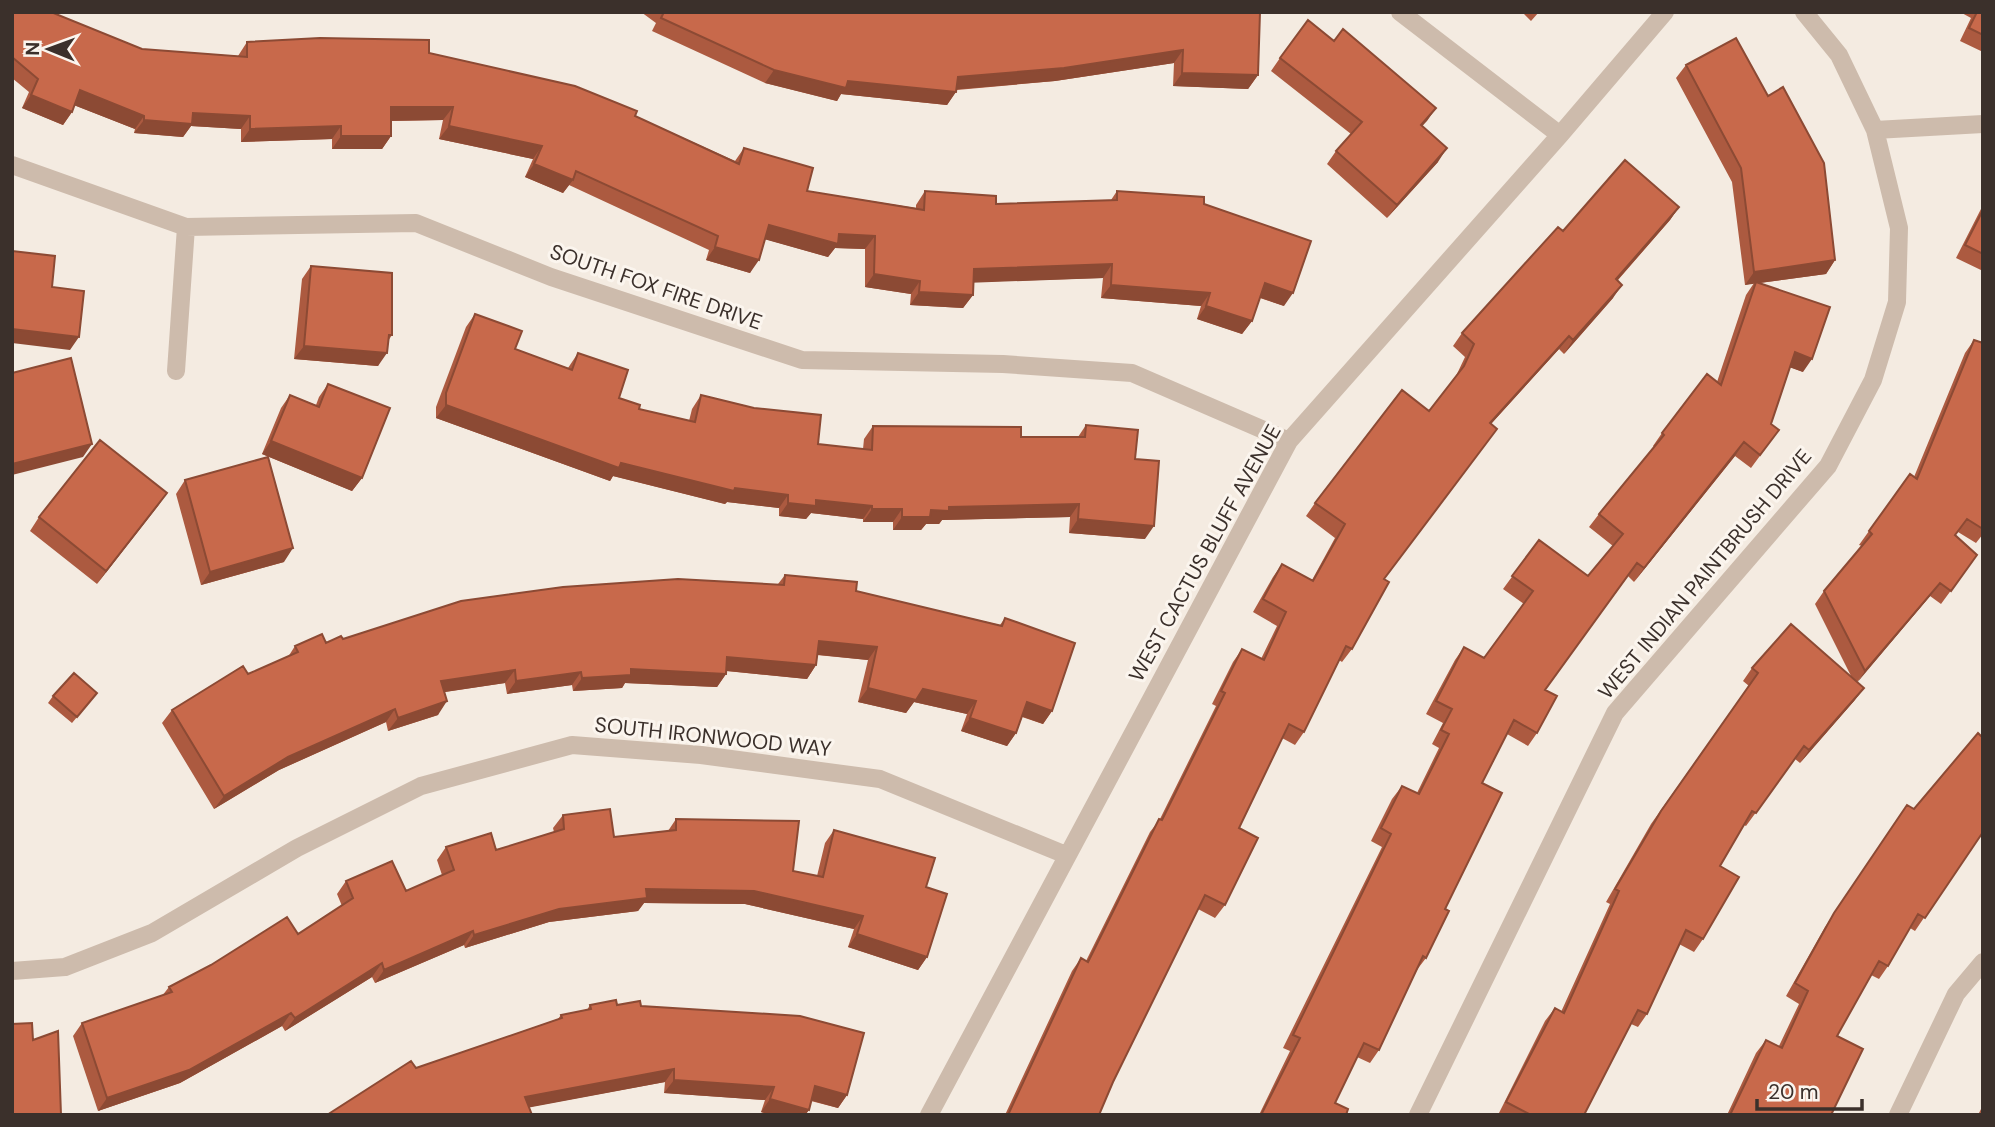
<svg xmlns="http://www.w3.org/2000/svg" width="1995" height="1127" font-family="'DM Sans',sans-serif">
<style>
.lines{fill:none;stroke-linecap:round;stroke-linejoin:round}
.minor{stroke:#cdbbac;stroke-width:18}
.wall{fill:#ac5a40}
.shaded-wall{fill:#8c4a34}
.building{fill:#c8694b;stroke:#8c4a34;stroke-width:2}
.labels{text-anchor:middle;stroke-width:6;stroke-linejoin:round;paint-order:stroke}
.street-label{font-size:21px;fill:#3b302b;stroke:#fbf5ee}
</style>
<rect width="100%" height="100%" fill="#f4ebe1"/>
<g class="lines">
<!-- minor -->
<path class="minor" d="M1400,12l160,123
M1875,130l108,-6
M12,165l174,62 230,-4 135,54 251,83 201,4 129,9 157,68
M176,371l10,-144
M12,971l53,-4 87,-34 145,-85 124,-62 151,-41 129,10 179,24 186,76
M929,1115l360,-674 271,-306 105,-123
M1418,1115l197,-402 213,-247 45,-86 24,-78 2,-74 -24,-98 -36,-75 -35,-43
M1898,1115l58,-121 27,-32"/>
</g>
<!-- wall -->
<path class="wall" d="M12,12l130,37 96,7 9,-14 182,11 206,63 100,45 9,-13 63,43 109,17v-3l9,-14 71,13 115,-4 6,-9 87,13 80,102 -24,-8 -8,23 -10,13 -45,-15 4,-13 -100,-8 2,-20 -130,4v13l-10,13 -53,-3 1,-11 -46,-7v-38l-30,-1 -7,9 -63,-18 -15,34 -44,-13 3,-10 -140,-65 -6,8 -38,-16 8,-18 -94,-20 4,-19 -52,1v15l-9,13h-50v-10l-91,3v-13l-50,-3 -8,11 -49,-4 1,-4 -61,-24 -2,7 -9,13 -41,-17 7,-16 -17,-14z
M641,12h619l-2,63 -10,14 -75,-3 1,-23 -119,18 -98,9 -10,15 -106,-11 -4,7 -72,-18 -113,-52 4,-8z
M1522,12h17l-8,9z
M1960,12h23v40l-23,-11 11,-23z
M1334,41l102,67 -14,18 16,36 -51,56 -60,-54 9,-13 15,-17 -80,-63 9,-13z
M1686,65l149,195 -9,14 -67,9 44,89 -13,-5 -19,57 8,6 -28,38 -16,-12 -101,126 -6,-6 -83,114 -8,43 -9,13 -21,-12 -25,49 -37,126 -19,49 -10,13 -37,79 -9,13 -13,-6 -22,46 11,12h-87l31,-64 -7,-3 99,-201 -11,-6 21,-42 10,-13 15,7 22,-45 -7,-4 11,-21 -17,-9 29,-54 9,-13 20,11 40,-54 -21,-15 36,-49 49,36 25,-30 -24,-19 10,-13 55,-67 -1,-1 9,-13 55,-51 29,-87 8,-12 -9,2 -13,-103 -56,-104z
M1983,205v66l-27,-13z
M1679,207l-9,13 -52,60 -5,18 -49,56 -5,-5 -68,75 -107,155 -32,70 -10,13 -3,-2 -35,72 -9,13 -13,-7 -43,90 -14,77 -10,13 -17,-9 -85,173 -14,33h-94l67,-144 9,-13 5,3 64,-129 10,-13 56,-113 -4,-2 21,-42 9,-13 19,10 16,-33 -24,-14 20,-35 9,-13 30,16 23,-42 -29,-22 9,-13 114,-92 27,-35 9,-19 -12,-11 9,-13 101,-102z
M311,266l81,69 -4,6 -10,25 -84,-7 8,-80z
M475,314l40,35 53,19 10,-15 41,45 20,11 50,12 3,-12 9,-14 117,49 45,5 1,-10 9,-13 148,11h57l8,-12 49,34 10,80 -76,-6 1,-16 -128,3 -3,4h-13l-5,6h-28v-8h-30v-3l-52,-6 -5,6 -27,-3v-8l-52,-6 -2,2 -112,-28 -3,5 -174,-63v-11l30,-80z
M1974,340l9,194 -7,9 -18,-11 -3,4 22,19 -36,49 -11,-8 -73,86 7,6 -10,13 -54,62 -5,-4 -49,67 -2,-1 -24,41 -17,73 -9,13 -15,-8 -32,70 -9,13 -7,-3 -47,91h-86l47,-94 10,-13 6,4 49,-108 -4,-2 45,-78 98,-138 -6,-5 9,-13 100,10 -37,-74 9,-13 38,-45 -3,-1 51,-71 4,3 51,-124z
M328,384l34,94 -10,13 -90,-37 19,-46 9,-13 26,10 3,-8z
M185,480l99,82 -83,23 -25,-91z
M167,493l-70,91 -67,-53 9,-14z
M785,575l215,50 5,-7 47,93 -9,13 -21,-7 -6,16 -9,13 -46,-15 6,-17 -53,-12 -8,11 -48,-11 10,-42 -51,-5 -1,10 -9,14 -81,-8v3l-9,13 -92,-4 -3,5 -49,3 -1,-6 -65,9 -2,-11 -61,9 -6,23 -50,16 -2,-9 -107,48 -65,39 -52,-86 10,-13 116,-53 7,-11 483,-62z
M97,693l-25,30 -24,-20 5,-7z
M1983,738v96l-9,10 -59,87 -5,-3 -22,38 -9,13 -8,-4 -34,61 -6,79h-104l29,-62 10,-13 13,6 20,-42 -13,-8 39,-69 82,-122 7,4z
M563,815l51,22 54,-6 8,-12 117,52 24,5 8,-33 9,-13 92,57 1,70 -9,13 -70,-23 6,-18 -109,-25 -101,-1 -6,8 -89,11 -84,26 -1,-3 -89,38 -3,-6 -87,54 -3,-5 -102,57 -82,28 -25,-75 9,-13 80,-27 7,-9 129,-53 44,-28 -5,-12 9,-13 60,10 36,-16 -5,-15 9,-13 50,3 58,-18 -1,-4z
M590,1005l51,1 206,89 -9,13 -27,-7 -2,9 -4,5h-35l-9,-3 4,-12 -101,-7 1,-11 -136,25 -113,-39 142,-49 3,-4 26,-5z
M1983,1105v10h-5z"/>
<!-- shaded-wall -->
<path class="shaded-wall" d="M1183,50l-9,13 -119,18 -106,9 9,-13z
M774,70l182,22 -9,13 -106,-11 -4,7 -72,-18z
M1182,73l76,2 -10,14 -75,-3z
M80,90l64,26 -9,13 -64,-25z
M31,95l41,17 -9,13 -41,-17z
M391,107h62l-10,13 -61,1z
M1436,108l-9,13 -16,17 10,-13z
M193,113l57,3 -9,13 -50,-3 -8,11 -49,-4 10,-13z
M341,126l-9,13 -91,3 9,-13z
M449,126l93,20 -9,13 -94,-20z
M341,136h50l-9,13h-50z
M1447,148l-9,14 -51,56 10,-13z
M534,164l39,16 -10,13 -38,-16z
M1679,207l-9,13 -63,72 9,-13z
M769,225l106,11 -10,13 -30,-1 -7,9 -68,-19z
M715,247l44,13 -9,13 -44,-13z
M1835,260l-9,14 -81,11 9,-13z
M1112,264l-9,14 -138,5 9,-14z
M874,274l46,7 -9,13 -46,-7z
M1265,283l28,10 -9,13 -29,-10z
M1111,285l99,8 -9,13 -100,-8z
M1622,285l-9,13 -49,56 9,-14z
M919,292l54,3 -10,13 -53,-3z
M1206,306l46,15 -10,13 -45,-15z
M12,329l67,8 -9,13 -58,-7z
M1569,336l-10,13 -79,87 10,-13z
M304,346l83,7 -9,13 -84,-7z
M1795,352l17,7 -9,13 -17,-6z
M446,405l175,58 114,25 53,7 -9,13 -52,-6 -2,2 -112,-28 -3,5 -174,-63z
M271,441l91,37 -10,13 -90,-37z
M1744,442l-9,14 -101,126 10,-14z
M92,444l-9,13 -71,18v-11z
M167,493l-9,13 -61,78 9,-13z
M816,500l56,6 -9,13 -52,-6 -5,6 -27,-3 9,-13z
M1079,504l-9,13 -128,3 -3,4h-13l-5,6h-28l9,-13 47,-10z
M872,509h30l-9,13h-30z
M1078,519l76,7 -9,13 -76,-6z
M293,548l-9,14 -83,23 9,-13z
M1940,583l-10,13 -74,88 9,-13z
M819,641l58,6 -9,13 -58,-6z
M727,657l89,8 -9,14 -89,-9z
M631,669l95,5 -9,13 -92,-4 -3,5 -49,3 9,-13z
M515,670l-10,13 -73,11 9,-13z
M581,672l-9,13 -65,9 9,-13z
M868,688l55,1 53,12 -9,13 -53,-12 -8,11 -48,-11z
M1864,688l-10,13 -54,62 9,-13z
M447,701l-9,14 -50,16 10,-13z
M1027,702l25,9 -9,13 -25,-9z
M395,709l-9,13 -107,48 -65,39 10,-13 64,-39z
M970,718l46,15 -9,13 -46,-15z
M646,889l108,2 109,25 -9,13 -109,-25 -101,-1 -6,8 -89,11 -84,26 9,-13 85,-26z
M473,931l-9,14 -89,38 9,-13z
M857,934l70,23 -9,13 -70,-23z
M382,963l-10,14 -87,54 10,-13z
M291,1013l-9,13 -102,57 -82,28 9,-13z
M674,1069l-9,13 -149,28 9,-13z
M674,1080l100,7 -9,13 -101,-7z
M815,1086l32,9 -9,13 -32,-9z
M770,1099l39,11 -4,5h-35l-9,-3z"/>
<!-- building -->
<path class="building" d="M12,12h39l91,37 105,8v-15l73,-4 109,2v13l146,33 62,25 -2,5 104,48 5,-16 69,20 -6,23 117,19 1,-19 71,5v8l121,-4v-9l87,6v7l107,37 -18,52 -28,-10 -13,38 -46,-15 4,-13 -99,-8 1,-21 -138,5 -1,26 -54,-3 1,-11 -46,-7 1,-38 -36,-2 -1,10 -69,-19 -10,35 -44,-13 3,-11 -142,-65 -3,9 -39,-16 8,-18 -93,-20 4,-19h-62v29h-50v-10l-91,3v-13l-57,-3 -1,11 -48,-4v-4l-64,-26 -8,22 -41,-17 7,-16 -26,-22z
M664,12h596l-2,63 -76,-2 1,-23 -119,18 -106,9 -2,15 -108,-11 -2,7 -72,-18 -113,-52z
M1977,12h6v23l-14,-7z
M1308,20l26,21 9,-12 93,79 -15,17 26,23 -50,57 -61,-54 26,-29 -82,-64z
M1736,38l32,58 15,-9 41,76 11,97 -81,12 -13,-104 -55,-103z
M1625,160l54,47 -63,72 6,6 -49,55 -4,-4 -79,87 7,6 -113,150 5,3 -37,67 -6,-3 -42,86 -15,-8 -50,104 19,10 -33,67 -20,-10 -92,187 -14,33h-91l73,-157 7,4 71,-143 3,1 63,-127 -4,-2 21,-42 22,11 22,-48 -23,-13 19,-35 31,17 32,-57 -30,-21 87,-113 27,21 35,-45 10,-22 -12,-11 96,-106 5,4z
M1983,210v44l-18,-9z
M12,251l43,5 -3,31 32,4 -5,46 -67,-8z
M311,266l81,7v62h-3l-2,18 -83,-7z
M1756,282l74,25 -18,52 -17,-7 -24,72 8,6 -19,25 -16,-13 -100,126 -7,-5 -92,127 12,6 -20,37 -23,-13 -32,63 20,10 -57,116 4,2 -23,47 -3,-2 -44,94 -15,-7 -29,60 13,6 -2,6h-85l39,-77 -7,-3 98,-201 -10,-6 21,-42 17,8 30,-60 -8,-4 11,-21 -16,-8 28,-54 20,11 49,-67 -21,-15 27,-36 49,36 35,-42 -24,-20 65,-79 -2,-2 45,-59 14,11z
M475,314l47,17 -7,18 57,21 6,-17 50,17 -9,28 21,7 -1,4 56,13 6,-27 53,13 67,7 -3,29 54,6 1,-24 148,1v10h64l1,-12 52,5 -3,29 24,2 -5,65 -76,-7 1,-15 -130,3v4l-18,-1 -1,7h-28v-8h-30v-3l-56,-6v6l-28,-3v-8l-53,-7 -1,3 -113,-28 -2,5 -173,-63v-12z
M1974,340l9,3v186l-16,-10 -12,16 22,20 -26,36 -11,-8 -75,88 -41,-80 48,-57 -3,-3 41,-57 7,5z
M71,358l21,86 -80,20v-91z
M328,384l62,24 -28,70 -91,-37 19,-46 29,12z
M100,440l67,53 -61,78 -67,-54z
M268,457l25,91 -83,24 -25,-92z
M785,575l72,7 -1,9 146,35 3,-8 70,25 -23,68 -25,-9 -11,31 -46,-15 6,-17 -53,-12 -7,11 -48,-12 9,-41 -58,-6 -3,24 -89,-8 -1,17 -95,-5v6l-49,3 -1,-6 -65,9 -1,-11 -74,11 6,20 -49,17 -3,-9 -107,48 -64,39 -52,-86 71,-44 5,8 50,-22 -3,-6 27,-12 4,9 15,-7 2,3 118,-38 102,-14 115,-8 106,6z
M1791,624l73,64 -55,62 -5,-4 -48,67 -4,-2 -32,55 19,11 -36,62 -17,-9 -39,84 -9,-4 -54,105h-53l-25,-13 49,-94 9,5 55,-122 -4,-2 46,-78 97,-138 -6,-5z
M74,673l23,20 -20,24 -24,-21z
M1978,733l5,5v94l-58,86 -7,-4 -30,52 -9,-5 -42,75 26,13 -32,66h-101l36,-75 16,8 26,-57 -13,-8 39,-70 73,-108 7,4z
M610,809l4,28 62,-7v-11l123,2 -6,50 30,6 11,-47 101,28 -9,29 21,7 -20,63 -70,-23 6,-18 -109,-25 -108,-2 1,9 -88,11 -85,26 -1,-4 -89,39 -2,-7 -87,55 -4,-5 -102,57 -82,28 -25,-75 90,-31 -3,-5 42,-22 76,-48 11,17 55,-36 -7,-17 46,-20 14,30 48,-21 -8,-23 45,-14 5,17 68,-21 -1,-14z
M616,1000l1,5 23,-4 1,5 159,10 64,17 -17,62 -32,-9 -6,24 -39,-11 4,-12 -100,-7v-11l-149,28 7,18h-205l84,-54 5,7 146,-50 -1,-3 30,-6 -1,-4z
M32,1023l1,17 25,-9 3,84h-49v-91z"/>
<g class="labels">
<!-- street labels -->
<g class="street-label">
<text transform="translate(656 287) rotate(19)" y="7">SOUTH FOX FIRE DRIVE</text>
<text transform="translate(1205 553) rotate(-61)" y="7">WEST CACTUS BLUFF AVENUE</text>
<text transform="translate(1705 574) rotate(-50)" y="7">WEST INDIAN PAINTBRUSH DRIVE</text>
<text transform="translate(713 737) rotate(6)" y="7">SOUTH IRONWOOD WAY</text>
</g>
</g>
<!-- border -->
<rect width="1995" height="1127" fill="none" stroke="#3b302b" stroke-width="28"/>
<!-- north arrow -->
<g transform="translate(49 49) rotate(271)" stroke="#fbf5ee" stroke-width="5" paint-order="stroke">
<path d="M0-5L12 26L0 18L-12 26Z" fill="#3b302b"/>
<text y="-10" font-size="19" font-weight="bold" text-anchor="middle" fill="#3b302b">N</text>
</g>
<!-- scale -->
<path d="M1757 1099v10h105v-10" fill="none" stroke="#3b302b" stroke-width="3.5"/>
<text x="1768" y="1099" font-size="21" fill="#3b302b" stroke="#fbf5ee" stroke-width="5" paint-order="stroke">20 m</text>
</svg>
